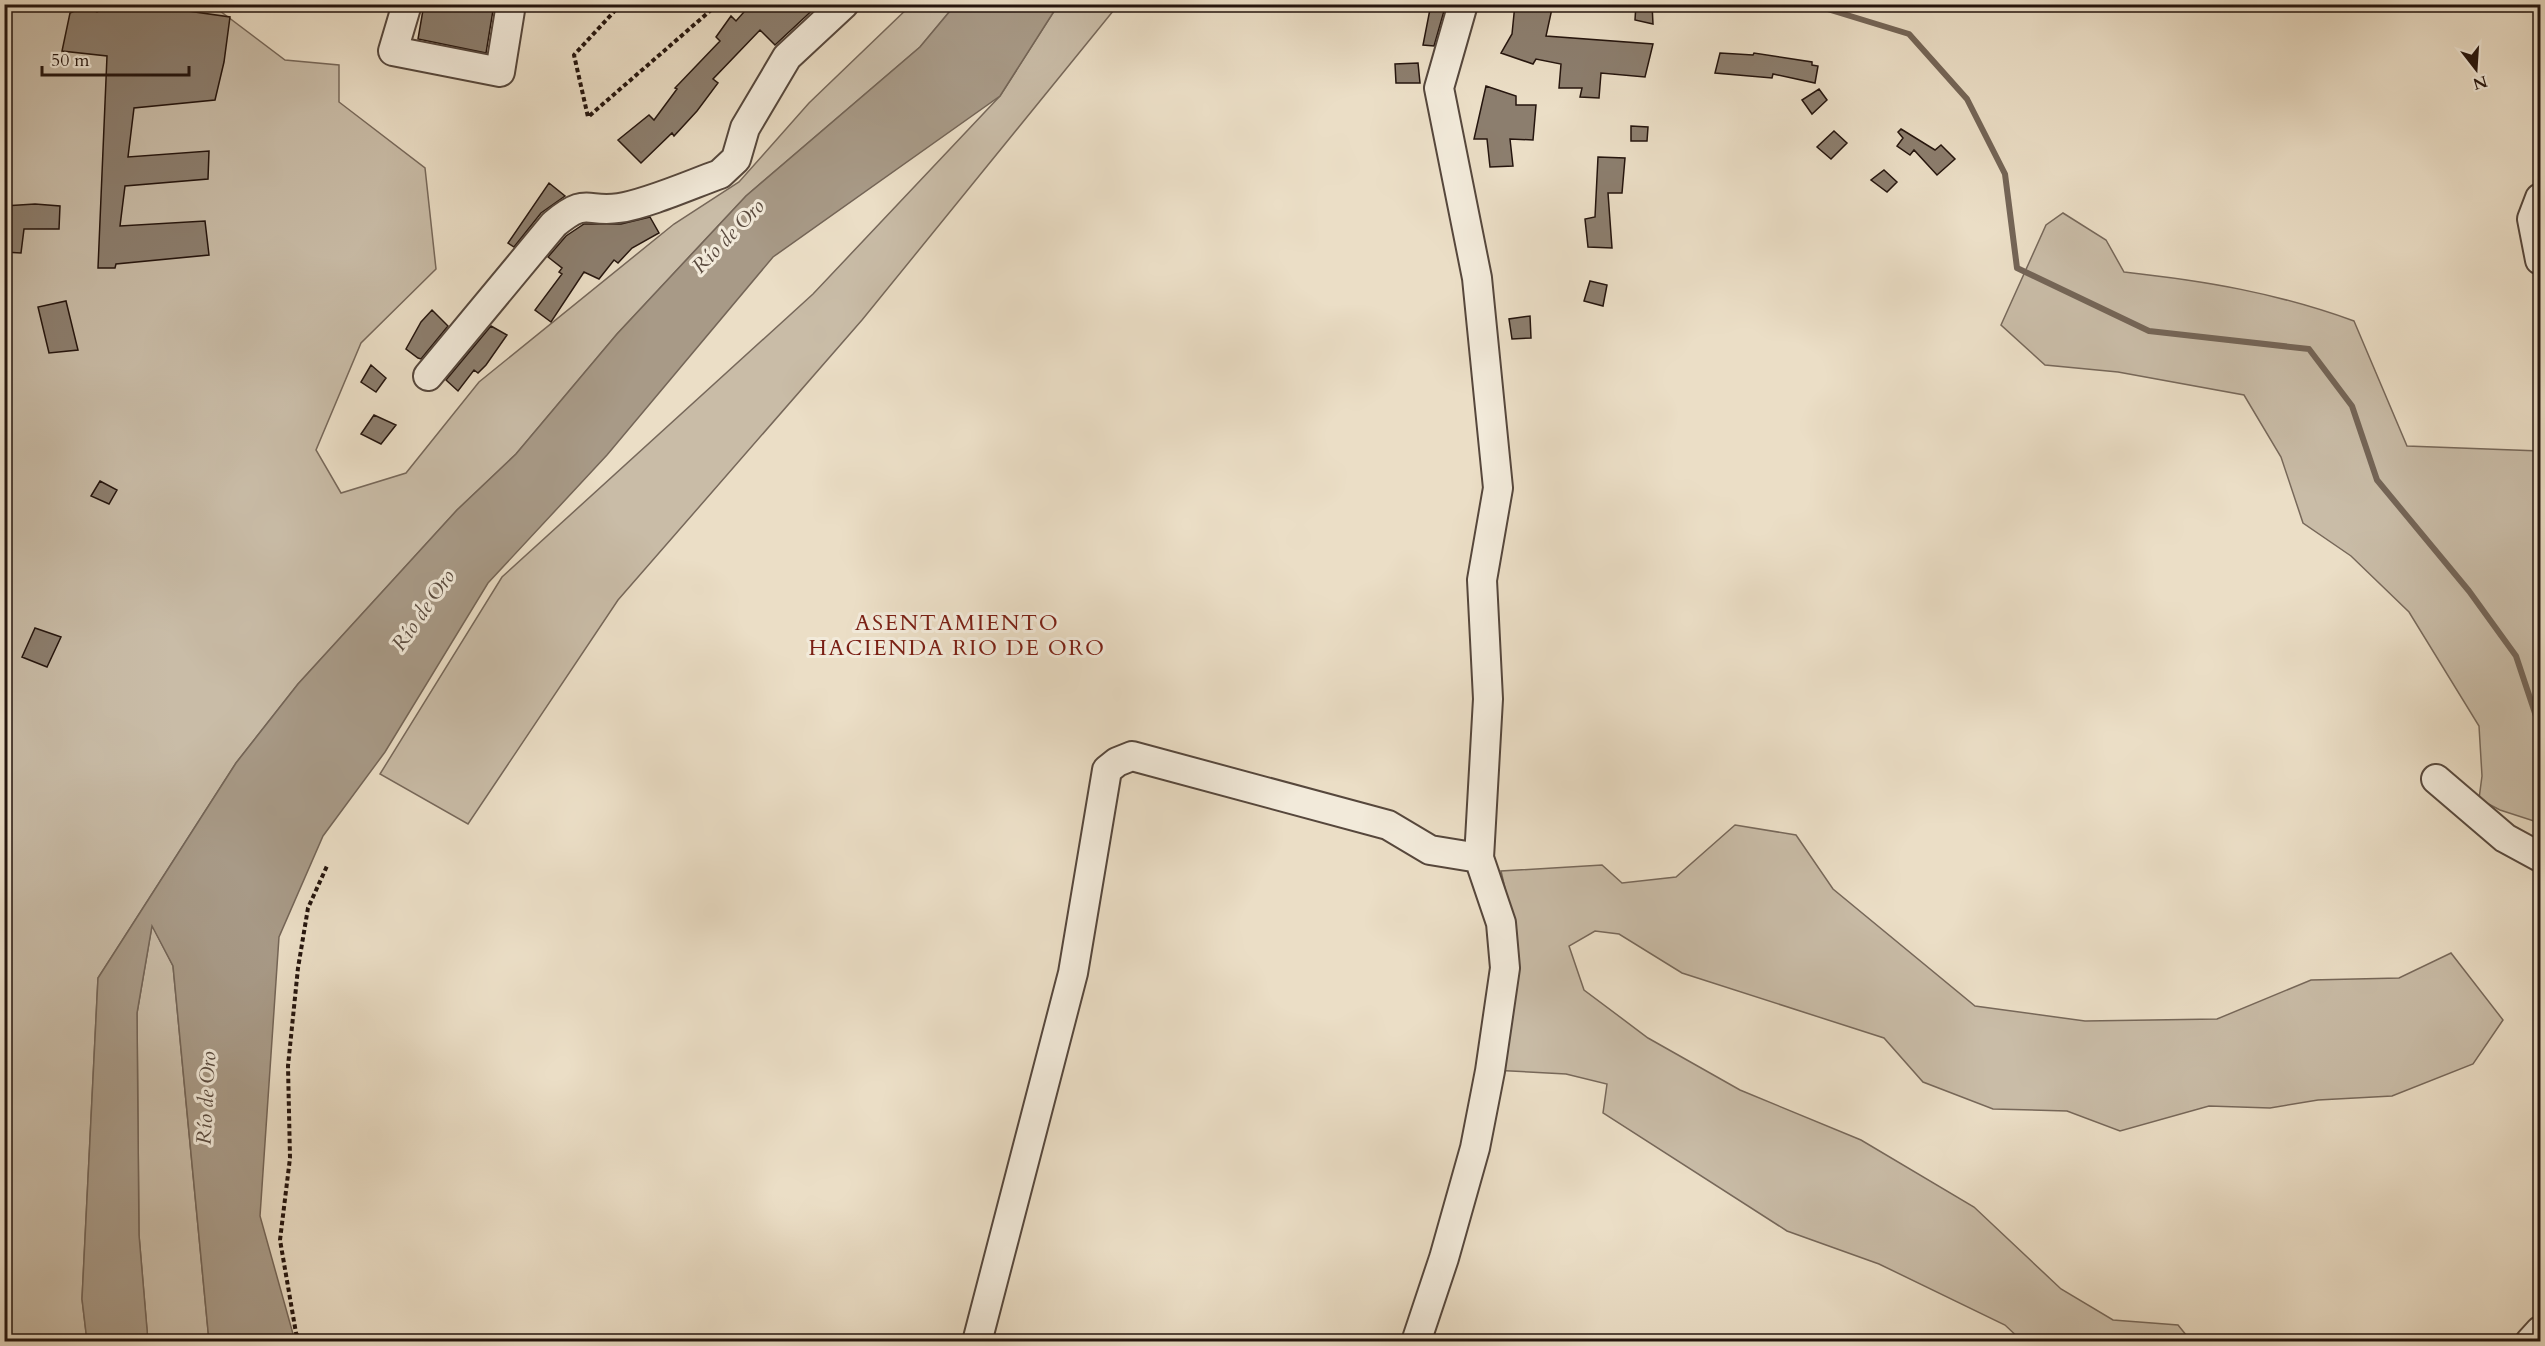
<svg xmlns="http://www.w3.org/2000/svg" width="2545" height="1346" font-family="Cardo,serif">
<style>
.green{fill:#c9bca7;stroke:#77685a;stroke-width:1.5}
.water{fill:#a89a87;stroke:#746557;stroke-width:1.5}
.lines{fill:none;stroke-linecap:round;stroke-linejoin:round}
.stream{stroke:#746557;stroke-width:6}
.building{fill:#8c7e6e;stroke:#25150e;stroke-width:1.5}
.minor-casing{stroke:#56473c;stroke-width:32}
.path{stroke:#25150e;stroke-width:4;stroke-dasharray:4.5 3;stroke-linecap:butt}
.minor{stroke:#f2eada;stroke-width:28}
.labels{text-anchor:middle;stroke-width:6;stroke-linejoin:round;paint-order:stroke}
.water-label{font-size:21px;font-style:italic;fill:#594a3e;stroke:#f2eada}
.quarter-label{font-size:22px;letter-spacing:1.5px;fill:#7a1f14;stroke:#f2eada}
</style>
<rect width="100%" height="100%" fill="#ebdec6"/>
<filter id="stains"><feTurbulence type="fractalNoise" baseFrequency=".00333" numOctaves="4"/><feColorMatrix values="0 0 0 0 .2 0 0 0 0 .09 0 0 0 0 .02 0 0 0 .5 -.17"/></filter>
<radialGradient id="worn" r=".72"><stop offset=".6" stop-color="#630" stop-opacity="0"/><stop offset="1" stop-color="#630" stop-opacity=".3"/></radialGradient>
<!-- green -->
<path class="green" d="M5,5h207l73,55 54,5v37l86,66 11,101 -75,74 -45,107 25,43 65,-20 73,-91 195,-158 65,-42 70,-79 102,-98h44l-35,42 -174,149 -129,138 -101,120 -59,56 -159,174 -62,79 -138,215 -16,321 5,42 -82,1z
M1058,5h60l-256,315 -244,280 -150,224 -88,-50 122,-197 311,-283 187,-198z
M2063,213l43,27 18,32c82,9 153,21 230,49l53,125 133,5v372l-40,-13 -21,-11 3,-23 -3,-50 -70,-114 -58,-56 -48,-33 -22,-66 -37,-62 -126,-23 -73,-7 -44,-40 45,-100z
M1735,825l61,10 37,54 142,117 110,15 132,-2 94,-39 88,-2 52,-25 52,67 -30,44 -81,32 -74,4 -48,8 -61,-2 -89,25 -53,-20 -74,-2 -70,-27 -39,-44 -202,-65 -63,-39 -24,-3 -26,15 15,44 64,48 92,52 121,50 113,67 87,82 52,31 65,5 13,16h-169l-17,-16 -126,-61 -92,-33 -184,-118 4,-29 -41,-10 -75,-4 22,-147 -12,-52 101,-6 20,18 54,-6z
M152,925l21,41 36,375 -61,1 -9,-107 -2,-222z"/>
<!-- water -->
<path class="water" d="M955,5h103l-58,91 -227,161 -166,198 -119,128 -103,169 -62,84 -44,101 -19,279 35,125h-86l-36,-375 -21,-40 -15,87 2,222 9,106h-61l-5,-42 16,-321 138,-215 62,-79 159,-174 59,-56 101,-120 129,-138 174,-149z"/>
<g class="lines">
<!-- stream -->
<path class="stream" d="M1811,4l98,30 58,65 38,75 12,94 132,63 160,18 43,57 25,74 92,111 47,65 24,72"/>
</g>
<!-- building -->
<path class="building" d="M111,4h27l92,13 -6,45 -9,38 -81,8 -6,49 81,-6 -1,28 -83,7 -5,40 85,-5 4,34 -93,9 -1,4h-17l9,-212 -45,-5 8,-38 15,-7 12,6z
M424,4h70l-8,49 -68,-14z
M751,4h68l-44,41 -15,-15 -47,49 5,4 -21,28 -23,25 -2,-3 -31,30 -23,-23 31,-25 5,5 23,-31 -2,-1 45,-47 -4,-4 15,-21 5,5z
M1431,4h15l-12,42 -11,-1z
M1515,4h38l-7,32 107,8 -8,33 -44,-4 -2,25 -19,-1 2,-9h-23l2,-24 -25,-5 -3,5 -32,-11 11,-19z
M1636,4h16l1,20 -18,-4z
M1720,53l33,2 1,-2 58,9v3l6,1 -3,17 -42,-9 -1,4 -57,-5z
M1418,63l2,20h-24l-1,-19z
M1486,86l30,10v9h20l-3,35 -23,-1 3,27 -23,1 -3,-28h-13z
M1819,89l8,11 -15,14 -10,-14z
M1631,126l17,1 -1,14h-16z
M1901,129l34,21 6,-5 14,14 -18,16 -23,-25 -4,5 -13,-9 6,-8 -5,-6z
M1834,131l13,12 -16,16 -14,-12z
M1598,157l27,1 -3,35h-14l4,55 -24,-1 -3,-28 10,-2z
M1884,170l13,12 -10,10 -16,-12z
M549,183l16,13 -24,17 -27,34 -6,-4z
M35,204l25,2 -1,23h-35l-3,24 -17,-1v-46z
M650,217l9,16 -27,15 -14,15 -4,-3 -15,19 -15,-7 -33,50 -16,-12 27,-36 -3,-2 3,-4 -14,-11 18,-21 18,-12h37z
M1590,281l17,4 -4,21 -19,-5z
M66,301l12,49 -29,3 -11,-46z
M432,310l16,16 -27,33 -3,-1 -12,-9 15,-27z
M1530,316l1,22 -19,1 -3,-20z
M491,326l16,9 -21,30 -8,8 -4,-3 -16,21 -12,-11z
M371,365l15,13 -10,14 -15,-10z
M374,415l22,10 -15,19 -20,-10z
M100,481l17,9 -8,14 -18,-8z
M35,628l26,9 -14,30 -25,-10z"/>
<g class="lines">
<!-- minor casing -->
<g class="minor-casing">
<path id="minor" d="M407,4l-14,47 107,21 11,-68
M2540,198l-8,21 8,41
M428,376l126,-152c34,-28 31,-11 65,-16 28,-4 73,-24 101,-34l16,-15 9,-31 42,-71 57,-53
M2436,779l69,59 35,19
M977,1342l96,-369 34,-203 10,-8 15,-6 256,69 42,25 49,8
M1416,1342l28,-84 31,-110 15,-77 15,-103 -4,-45 -22,-65 9,-159 -6,-119 16,-92 -21,-210 -38,-190 24,-84
M2530,1342l10,-11"/>
</g>
<!-- path -->
<path class="path" d="M621,4l-47,51 14,62 130,-113
M302,1342l-6,-9 -16,-93 10,-82 -2,-92 10,-98 10,-60 19,-42"/>
<!-- minor -->
<use href="#minor" class="minor"/>
</g>
<g class="labels">
<!-- water labels -->
<g class="water-label">
<text transform="translate(728 236) rotate(-46)" y="7">Río de Oro</text>
<text transform="translate(423 610) rotate(-55)" y="7">Río de Oro</text>
<text transform="translate(206 1098) rotate(-87)" y="7">Río de Oro</text>
</g>
<!-- quarter labels -->
<g class="quarter-label">
<text x="957" y="630">ASENTAMIENTO<tspan x="957" dy="25">HACIENDA RIO DE ORO</tspan></text>
</g>
</g>
<!-- margin -->
<rect width="2545" height="1346" fill="none" stroke="#ebdec6" stroke-width="24"/>
<rect x="6" y="6" width="2533" height="1334" fill="none" stroke="#25150e" stroke-width="3"/>
<rect x="12" y="12" width="2521" height="1322" fill="none" stroke="#25150e" stroke-width="1.5"/>
<!-- north arrow -->
<g transform="translate(2476 69) rotate(163)" stroke="#f2eada" stroke-width="4.5" paint-order="stroke">
<path d="M0-4.5L10 22L0 15L-10 22Z" fill="#25150e"/>
<text y="-9" font-size="16" font-weight="bold" text-anchor="middle" fill="#25150e">N</text>
</g>
<!-- scale -->
<path d="M42 66v9h147v-9" fill="none" stroke="#25150e" stroke-width="3"/>
<text x="51" y="66" font-size="18" fill="#25150e" stroke="#f2eada" stroke-width="4.5" paint-order="stroke">50 m</text>
<rect width="100%" height="100%" filter="url(#stains)"/>
<rect width="100%" height="100%" fill="url(#worn)"/>
</svg>
